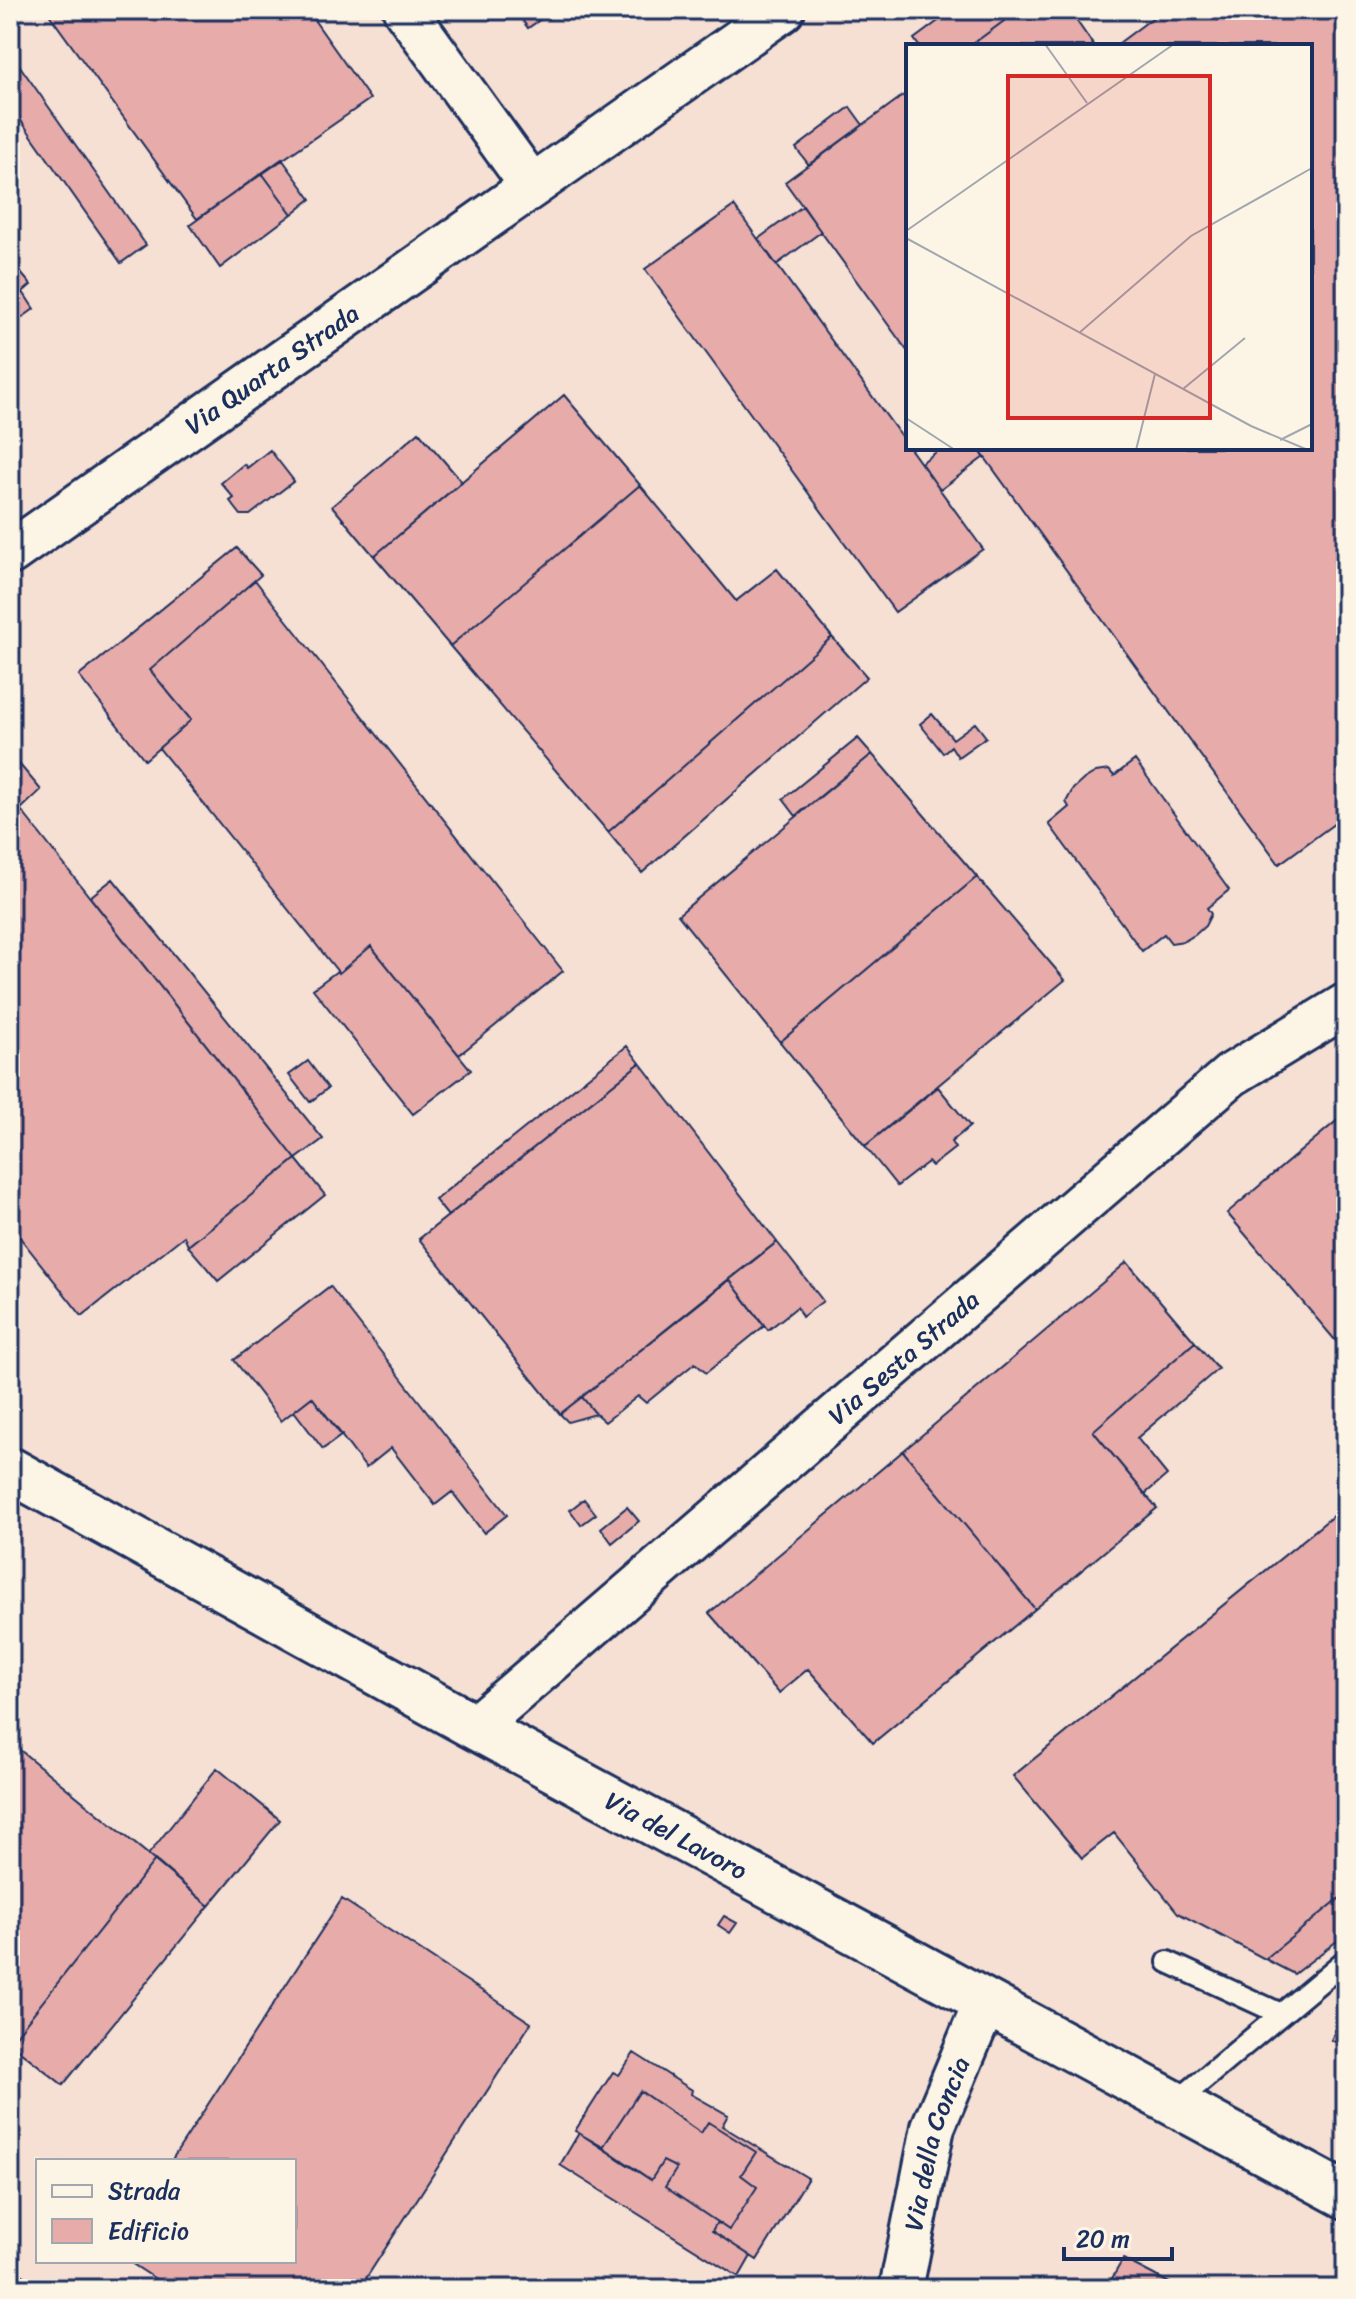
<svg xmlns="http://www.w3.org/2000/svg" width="1356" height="2299" font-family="Sriracha,sans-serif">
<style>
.built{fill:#f6dfd3;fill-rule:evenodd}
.building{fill:#e7acaa;stroke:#1b2f5e;stroke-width:2}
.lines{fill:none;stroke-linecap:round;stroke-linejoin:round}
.service-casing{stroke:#1b2f5e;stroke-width:26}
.minor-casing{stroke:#1b2f5e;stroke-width:48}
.tertiary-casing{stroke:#1b2f5e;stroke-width:50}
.service{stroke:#fcf5e5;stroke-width:20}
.minor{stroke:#fcf5e5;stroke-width:42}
.tertiary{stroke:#fcf5e5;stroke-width:44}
.labels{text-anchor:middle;stroke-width:8;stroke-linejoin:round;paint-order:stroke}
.street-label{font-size:26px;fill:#1b2f5e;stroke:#fcf5e5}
.inset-road{fill:none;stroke:#a2a6af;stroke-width:2}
.view{fill:#d62828;fill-opacity:0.15;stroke:#d62828;stroke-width:4}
.inset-edge{fill:none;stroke:#1b2f5e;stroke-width:4}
</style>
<rect width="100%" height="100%" fill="#fcf5e5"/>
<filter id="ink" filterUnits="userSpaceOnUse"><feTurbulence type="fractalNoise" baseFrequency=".0125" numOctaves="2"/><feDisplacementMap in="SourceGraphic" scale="16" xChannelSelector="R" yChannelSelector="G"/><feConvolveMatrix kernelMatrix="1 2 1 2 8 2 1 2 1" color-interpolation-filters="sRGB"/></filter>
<g filter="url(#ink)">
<!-- built -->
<path class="built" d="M10,10h1336v2279h-1336zM908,46h402v402h-402zM38,2161h256v100h-256z"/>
<!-- building -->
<path class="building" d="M46,10h261l63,89 -173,120z
M515,10h39l-26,18z
M953,10h66l-49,36h-51l-5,-7z
M1019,10h50l25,36h-124z
M1157,10h189v805l-67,49 -301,-416h332v-402h-195l44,-33z
M10,52l136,193 -25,18 -111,-158z
M908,92v260l-123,-170z
M850,107l13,18 -54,40 -13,-17z
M282,159l29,40 -19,15 -30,-41z
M262,173l30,41 -72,54 -30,-43z
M734,206l249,343 -88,63 -250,-343z
M803,206l18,26 -45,33 -18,-26z
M10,260l21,25 -21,18z
M23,292l11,17 -24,17v-23z
M564,395l76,90 -190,161 -76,-90z
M419,432l43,50 -88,74 -42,-50z
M942,448h36l6,9 -44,33 -19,-27z
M270,450l24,31 -44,34h-9l-11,-14 4,-3 -13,-15 23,-19 3,4z
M640,485l96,116 41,-32 55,68 -224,195 -158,-186z
M237,548l24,27 -111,95 41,50 -46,40 -66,-84z
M255,580l308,391 -104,84 -88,-109 -32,27 -180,-225 32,-28 -41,-50z
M832,637l35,40 -225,196 -34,-41z
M932,714l21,25 22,-16 11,14 -28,20 -7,-11 -8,7 -23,-29z
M858,738l14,16 -76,62 -13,-17z
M10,753l31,37 -20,19 -11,-13z
M872,754l105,123 -197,165 -102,-127z
M1135,760l94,130 -22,18 4,6 -6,12 -10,9 -11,6 -13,2 -7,-9 -22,17 -93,-127 20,-17 -3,-5 7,-13 11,-10 12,-7 13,-2 5,6z
M10,796l286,363 -108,87 -4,-10 -102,80 -72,-91z
M977,877l88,103 -200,166 -85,-104z
M113,879l210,260 -27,20 -206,-262z
M371,946l100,124 -58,44 -100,-125 24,-18 2,2z
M627,1046l13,17 -192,153 -13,-16z
M308,1061l20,27 -18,14 -21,-27z
M640,1063l137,179 -217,172 -141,-175z
M938,1087l32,39 -19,16 4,6 -23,18 -4,-4 -31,24 -32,-40z
M1346,1113v240l-119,-140z
M296,1159l29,36 -107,86 -30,-35z
M777,1242l46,59 -21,16 -5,-10 -29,23 -39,-51z
M1127,1262l68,80 -102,89 64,77 -122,101 -132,-158z
M729,1279l35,47 -58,47 -11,-10 -49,40 -8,-7 -33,26 -9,-8 -14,-17z
M330,1286l177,229 -23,18 -32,-41 -17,13 -44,-57 -25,20 -54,-71 -31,24 -47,-61z
M1195,1342l23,27 -81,69 30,37 -22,19 -52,-63z
M312,1397l30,38 -19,14 -29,-38z
M582,1397l14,17 -28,8 -8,-8z
M903,1451l132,158 -162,134 -65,-74 -29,24 -70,-80z
M584,1499l12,15 -15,11 -11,-15z
M627,1507l12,14 -27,22 -11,-15z
M1339,1511l7,8v374l-81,66 -87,-46 -64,-80 -32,25 -69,-82z
M10,1742l145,118 -145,183z
M217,1768l63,52 -71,86 -61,-51z
M155,1860l54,46 -146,179 -53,-42z
M1346,1893v41l-52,40 -29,-15z
M342,1899l189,124 -166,257 14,9h-208l-43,-28h166v-100h-123z
M724,1916l13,7 -7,10 -12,-8z
M1346,2007v40l-15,-7z
M634,2053l58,37 -1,4 37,21 -6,11 86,52 -51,82 -45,-29 5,-9 12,8 28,-43 -16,-12 15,-23 -48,-30 -7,11 -61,-42 -37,56 -28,-16 38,-59 6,3z
M640,2091l61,42 7,-11 48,30 -15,23 16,12 -28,43 -64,-43 12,-19 -14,-7 -12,19 -48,-33z
M579,2133l72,47 12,-19 14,7 -12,19 52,35 -5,9 39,25 -12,21 -179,-112z
M1123,2259l58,30h-75z
M10,2266l33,23h-33z"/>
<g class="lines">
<!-- service casing -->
<g class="service-casing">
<path id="service" d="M1168,1962l113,52
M1174,2104l172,-144"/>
</g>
<!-- minor casing -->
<g class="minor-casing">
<g id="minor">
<path d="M405,10l127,176"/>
<path id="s1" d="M10,553l773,-543"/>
<path id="s2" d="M475,1727l756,-652 115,-70"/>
<path id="s3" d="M901,2289l32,-162 52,-124"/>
</g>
</g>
<!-- tertiary casing -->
<g class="tertiary-casing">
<g id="tertiary">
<path id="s4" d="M10,1470l465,257 871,469"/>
</g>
</g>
<!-- service -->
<use href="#service" class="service"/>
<!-- minor -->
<use href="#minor" class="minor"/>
<!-- tertiary -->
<use href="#tertiary" class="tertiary"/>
</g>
</g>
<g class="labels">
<!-- street labels -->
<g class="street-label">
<text dy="9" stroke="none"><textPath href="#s1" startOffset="320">Via Quarta Strada</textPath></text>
<text dy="9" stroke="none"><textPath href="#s2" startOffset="566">Via Sesta Strada</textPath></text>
<text dy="9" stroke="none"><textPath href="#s4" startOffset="760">Via del Lavoro</textPath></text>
<text dy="9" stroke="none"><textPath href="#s3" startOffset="150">Via della Concia</textPath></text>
</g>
</g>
<!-- overview -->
<g transform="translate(906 44)">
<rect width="406" height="406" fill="#fcf5e5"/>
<path class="inset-road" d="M139,0l42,59M0,187l268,-187M0,194l345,188 57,24M173,289l112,-97 121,-68M277,345l62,-51M0,374l49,32M374,396l32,-16M230,406l19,-76"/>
<path class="view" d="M102,32h202v342h-202z"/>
<rect width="406" height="406" class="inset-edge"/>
</g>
<!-- margin -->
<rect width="1356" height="2299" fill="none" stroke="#fcf5e5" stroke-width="40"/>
<rect x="20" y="20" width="1316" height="2259" fill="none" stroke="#1b2f5e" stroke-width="3" filter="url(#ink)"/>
<!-- legend -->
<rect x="36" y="2159" width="260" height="104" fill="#fcf5e5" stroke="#a2a6af" stroke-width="2"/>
<rect x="52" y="2185" width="40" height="12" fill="#fcf5e5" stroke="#a2a6af" stroke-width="2"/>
<text x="108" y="2199" font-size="24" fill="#1b2f5e">Strada</text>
<rect x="52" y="2219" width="40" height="24" fill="#e7acaa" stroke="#a2a6af" stroke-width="2"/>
<text x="108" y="2239" font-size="24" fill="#1b2f5e">Edificio</text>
<!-- scale -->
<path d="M1064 2247v12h108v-12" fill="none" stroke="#1b2f5e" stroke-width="4"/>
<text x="1076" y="2247" font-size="24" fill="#1b2f5e" stroke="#fcf5e5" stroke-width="6" paint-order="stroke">20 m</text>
</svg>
